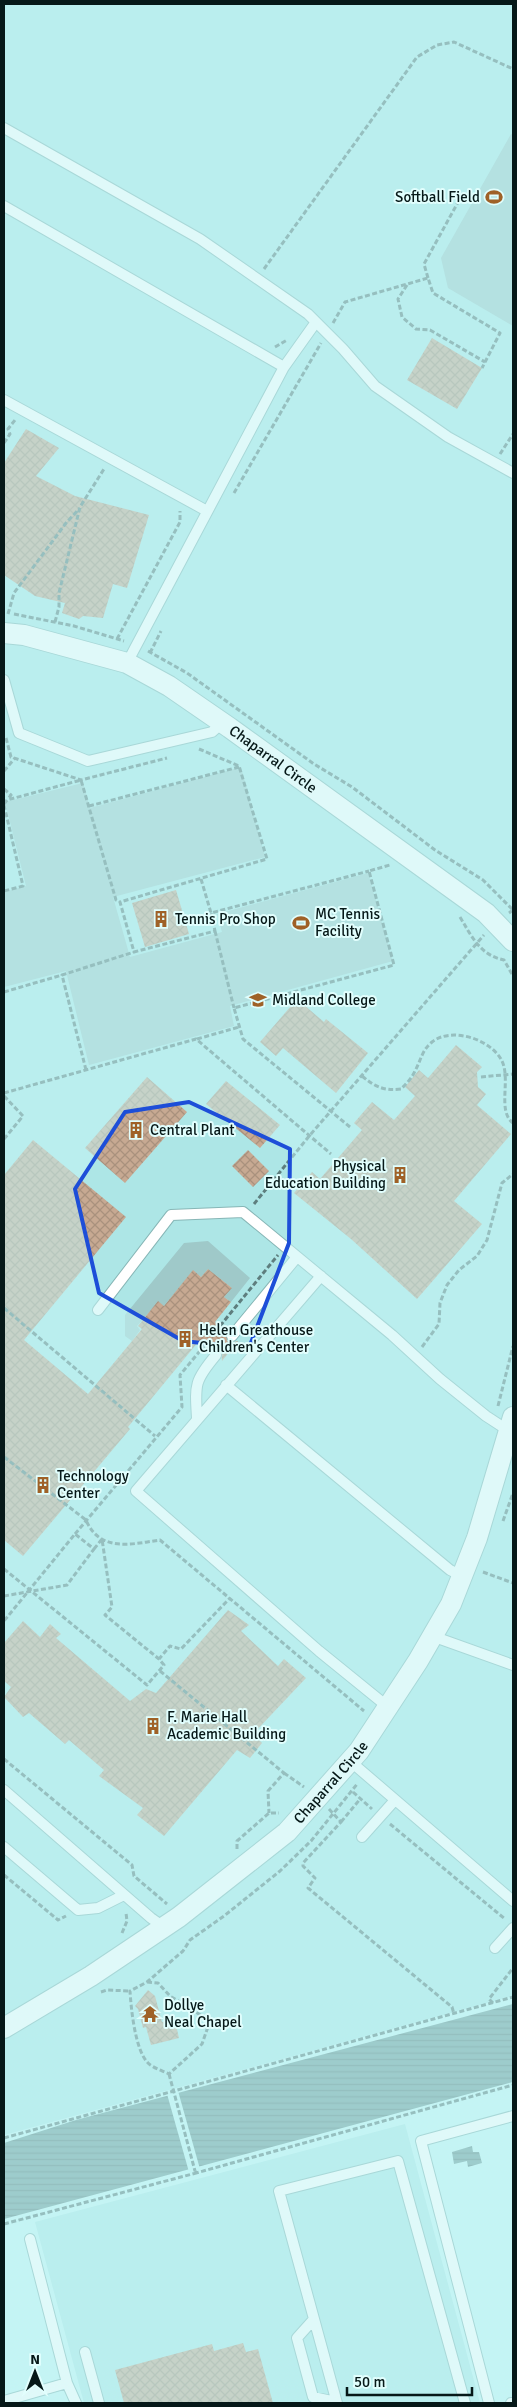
<svg xmlns="http://www.w3.org/2000/svg" width="517" height="2407" font-family="Signika,sans-serif">
<style>
.built{fill:#ade6e6}
.green{fill:#9fc9c9}
.water{fill:url(#water-rules)}
.pier{fill:#c4f4f4}
.building{fill:url(#building-cross-hatch)}
.lines{fill:none;stroke-linecap:round;stroke-linejoin:round}
.service-casing{stroke:#87b6b6;stroke-width:12}
.minor-casing{stroke:#87b6b6;stroke-width:22}
.path{stroke:#5e7e7e;stroke-width:3;stroke-dasharray:5 2.5;stroke-linecap:butt}
.service{stroke:#fff;stroke-width:10}
.minor{stroke:#fff;stroke-width:20}
.path-bridge{stroke:#5e7e7e;stroke-width:3;stroke-dasharray:5 2.5;stroke-linecap:butt}
.marked{fill:none;stroke:#1d4ed8;stroke-width:4;stroke-linejoin:round}
.labels{text-anchor:middle;stroke-width:4;stroke-linejoin:round;paint-order:stroke}
.poi-label{font-size:15px;fill:#061818;stroke:#e1fefd;text-anchor:start}
.street-label{font-size:15px;fill:#061818;stroke:#e1fefd}
</style>
<defs>
<pattern id="water-rules" width="6" height="5" patternUnits="userSpaceOnUse" patternTransform="scale(1.25)"><rect width="6" height="5" fill="#6e9b9b"/><path d="M0 2.5h6" fill="none" stroke="#587d7d"/></pattern>
<pattern id="building-cross-hatch" width="8" height="8" patternUnits="userSpaceOnUse" patternTransform="scale(1.25)"><rect width="8" height="8" fill="#c7a992"/><path d="M0 0l8 8M0 8l8-8" fill="none" stroke="#a9917d"/></pattern>
</defs>
<rect width="100%" height="100%" fill="#c4f4f4"/>
<!-- built -->
<path class="built" d="M4,4h509v1992l-509,139z
M405,2124l75,279h-396l-49,-181z"/>
<!-- green -->
<path class="green" d="M511,134l2,1v191l-65,-38 -7,-30z
M241,767l24,90 -152,40 17,60 92,-25 -5,-18 151,-41 25,88 -163,45 4,20 -145,39 -23,-94 -62,16v-95l22,-6 -21,-84 78,-19 7,25z
M208,1241l42,37 -19,24 -7,-5 8,-9 -24,-19 -7,8 -8,-6 -29,35 -6,-4 -21,24 3,4 -8,11 -7,-5v-21l59,-72z"/>
<!-- water -->
<path class="water" d="M513,2004v78l-509,137v-76l72,-23z
M472,2146l1,6h6l3,11 -14,4 -1,-6 -13,3 -2,-12z"/>
<!-- pier -->
<path class="pier" d="M178,2091l22,78 -11,3 -22,-78z"/>
<!-- building -->
<path class="building" d="M432,338l50,30 -25,41 -50,-29z
M26,429l33,19 -23,28 39,20 74,19 -22,73 -14,-4 -10,34 -20,-2 -4,3 -17,-6 3,-10 -30,-7 -31,-21v-112z
M176,890l13,44 -44,13 -13,-44z
M297,999l27,23 2,-3 42,34 -32,40 -53,-45 -7,8 -16,-14z
M456,1045l26,22 -5,5 1,15 8,7 -9,11 34,29 -57,67 28,23 -65,75 -66,-60 -57,-46 18,-21 8,7 42,-49 -8,-7 18,-21 22,18 21,-24 -10,-9 14,-17 9,8z
M147,1077l40,35 -62,71 -40,-35z
M226,1081l54,44 -20,23 -54,-44z
M33,1140l93,77 -102,123 64,54 54,-65 -4,-3 20,-25 6,5 29,-36 8,7 7,-8 24,19 -8,9 7,5 -16,20 12,10v9l4,2 7,-2 -16,20 -1,-11 -4,-2 -7,3 -11,-10 -71,86 2,2 -107,127 -19,-16v-365z
M248,1150l21,21 -16,16 -21,-21z
M228,1610l21,15 -8,6 37,35 6,-7 22,19 -53,56 9,9 -12,15 -13,-8 -73,86 -27,-21 6,-7 -44,-32 5,-6 -35,-30 -4,4 -36,-31 -6,4 -19,-20 7,-10 -7,-6v-38l19,-22 17,16 10,-13 11,10 -5,4 74,63 16,-12 10,4z
M148,1990l7,6 7,26 6,-2 2,6 6,-1 3,13 -28,7 -5,-18 -3,1 -5,-19 -3,-3z
M243,2343l3,9 12,-3 15,54h-149l-9,-33 97,-26 2,7z"/>
<g class="lines">
<!-- service casing -->
<g class="service-casing">
<path id="service" d="M4,128l196,111 108,75 35,35 32,37 73,51 65,36
M4,206l280,161 -157,296
M284,367l32,-45
M4,400l203,111
M4,680l15,53 69,28 124,-29 11,-10
M321,1276l-185,215 183,160 69,56
M98,1310l73,-95 72,-3 149,123 48,44 46,37 23,15
M232,1336l65,-79
M226,1385l224,185 12,6
M197,1418c-2,-33 -3,-37 19,-63
M432,1636l81,29
M350,1761l163,140
M4,1790l147,128 14,10
M362,1837l33,-37
M4,1847l74,63 20,-2 26,-13
M495,1948l18,-20
M30,2239l37,144
M314,2319l-17,19 16,59 23,5
M85,2352l14,51
M4,2401l63,-18 9,20
M337,2403l-58,-212 119,-30 67,242
M489,2403l-68,-262 92,-25
M511,2403h2"/>
</g>
<!-- minor casing -->
<g class="minor-casing">
<g id="minor">
<path id="s1" d="M4,633l20,2 103,28 42,23 61,42 256,185 27,28"/>
<path id="s2" d="M4,2028l87,-52 88,-59 108,-85 72,-81 59,-90 33,-57 26,-66 36,-121"/>
</g>
</g>
<!-- path -->
<path class="path" d="M264,269l153,-212 20,-12 17,-3 59,27
M428,278l-4,-14 38,-69
M407,285l-9,14 4,18 14,12 14,1 55,32
M333,323l12,-21 83,-24 5,15 67,40 -18,35
M275,347l12,-7
M4,443l6,-9 -2,-5 7,-9
M500,454l13,-20
M234,493l87,-150
M8,614l6,-21 52,-70 14,-15
M14,614l60,12 50,15
M55,622l4,-15v-14l21,-86 24,-38
M117,639l63,-117v-11
M148,651l39,22 127,91 38,23 83,63 48,30 30,30 -4,3
M150,653l11,-22
M6,738l5,19 70,23 86,-22
M199,749l40,17 28,93 -147,43 14,50 81,-21 -4,-18 158,-42
M4,771l11,-13
M4,789l7,6 -3,4
M4,804l3,-4 74,-20 35,120 4,2
M4,805l19,81 -19,5
M89,806l150,-39
M201,879l10,34
M460,917c12,20 20,38 44,43l9,16
M215,931l19,77
M4,992l58,-17
M197,1039l42,-12
M86,1070l-24,-95 72,-23
M362,1076c13,11 22,15 39,13 5,-5 11,-11 14,-18 6,-11 7,-21 17,-29 20,-16 60,-2 70,19 9,19 -5,50 11,62
M481,1077l32,-3
M4,1093l192,-54 135,115
M4,1096l19,20 -19,23
M350,1127l-107,-88 -9,-31 160,-43 -25,-94 21,-6
M254,1204l56,-69 174,-200
M4,1308l151,128
M220,1326l58,-71
M422,1347l17,-23 1,-21 7,-18 12,-15 18,-14 10,-16 15,-57 11,-9
M498,1406l15,-60
M4,1457l82,63c14,33 46,24 74,20l204,171
M503,1521l10,-28
M75,1534l107,-127 -2,-32 24,-29
M94,1549l8,-10 10,68 -7,8 54,44
M4,1569l143,116 17,-20 -5,-6 11,-13 11,3 49,-51
M483,1572l30,11
M4,1596l63,-11 27,-36 -19,-15 -71,87
M160,1671l124,102 -16,18 1,22
M4,1759l128,106 2,11 33,28
M284,1773l20,14
M353,1792l19,17
M329,1809l12,13 -38,41v3l12,12 -7,10 144,119 2,7
M341,1822l20,-24
M390,1824l115,95
M237,1849v-8l32,-28h10
M4,1875l54,45 8,-4
M122,1933l5,-12 -1,-8
M147,1982l11,1 12,13 40,25 -8,23 -33,30c-6,-3 -16,-6 -21,-11 -13,-13 -17,-55 -18,-72l17,-9 36,-31 7,-11 34,-24 56,-45 31,-30 47,-58
M101,1992l6,-2 23,1
M493,2003l-4,-4 24,-31
M4,2138l509,-141
M195,2171l1,2 317,-88
M4,2224l192,-51"/>
<!-- service -->
<use href="#service" class="service"/>
<!-- minor -->
<use href="#minor" class="minor"/>
<!-- path-bridge -->
<path class="path-bridge" d="M169,2074l26,97"/>
</g>
<!-- marked area -->
<path d="M0 0H517V2407H0ZM189,1102l101,47 -1,94 -40,105 -66,-7 -84,-48 -24,-104 50,-77z" fill="#c4f4f4" fill-opacity=".55" fill-rule="evenodd"/>
<path class="marked" d="M189,1102l101,47 -1,94 -40,105 -66,-7 -84,-48 -24,-104 50,-77z"/>
<!-- icons -->
<defs>
<g id="stadium-bare" transform="scale(1.35)"><path d="M0-5a6.5 5 0 1 0 0 10a6.5 5 0 1 0 0-10ZM-3.5-1.8h7v3.6h-7Z" fill="#9f6127" stroke="#e1fefd" stroke-width="2.5" paint-order="stroke"/></g>
<g id="building-bare" transform="scale(1.35)"><path d="M-4-6H4V6H1V3H-1V6H-4ZM-2.5-4.3h1.7v1.8h-1.7ZM.8-4.3h1.7v1.8H.8ZM-2.5-1h1.7V.8h-1.7ZM.8-1h1.7V.8H.8Z" fill="#9f6127" stroke="#e1fefd" stroke-width="2.5" paint-order="stroke"/></g>
<g id="university-bare" transform="scale(1.35)"><path d="M0-5L7-2L0 1L-7-2ZM-4 1L0 2.5L4 1V4Q0 6-4 4Z" fill="#9f6127" stroke="#e1fefd" stroke-width="2.5" paint-order="stroke"/></g>
<g id="temple-bare" transform="scale(1.35)"><path d="M0-6L5-2H3V0L6.5 2.5H4V6H1.5V3h-3V6H-4V2.5H-6.5L-3 0V-2H-5Z" fill="#9f6127" stroke="#e1fefd" stroke-width="2.5" paint-order="stroke"/></g>
</defs>
<g fill-rule="evenodd">
<use href="#stadium-bare" x="494" y="197"/>
<use href="#building-bare" x="161" y="919"/>
<use href="#stadium-bare" x="301" y="923"/>
<use href="#university-bare" x="258" y="1000"/>
<use href="#building-bare" x="136" y="1130"/>
<use href="#building-bare" x="400" y="1175"/>
<use href="#building-bare" x="185" y="1339"/>
<use href="#building-bare" x="43" y="1485"/>
<use href="#building-bare" x="153" y="1726"/>
<use href="#temple-bare" x="150" y="2014"/>
</g>
<g class="labels">
<!-- poi labels -->
<g class="poi-label">
<text x="480" y="202" text-anchor="end">Softball Field</text>
<text x="315" y="919">MC Tennis<tspan x="315" dy="17">Facility</tspan></text>
<text x="175" y="924">Tennis Pro Shop</text>
<text x="272" y="1005">Midland College</text>
<text x="150" y="1135">Central Plant</text>
<text x="386" y="1171" text-anchor="end">Physical<tspan x="386" dy="17">Education Building</tspan></text>
<text x="199" y="1335">Helen Greathouse<tspan x="199" dy="17">Children's Center</tspan></text>
<text x="57" y="1481">Technology<tspan x="57" dy="17">Center</tspan></text>
<text x="167" y="1722">F. Marie Hall<tspan x="167" dy="17">Academic Building</tspan></text>
<text x="164" y="2010">Dollye<tspan x="164" dy="17">Neal Chapel</tspan></text>
</g>
<!-- street labels -->
<g class="street-label">
<text dy="5" stroke="none"><textPath href="#s1" startOffset="302">Chaparral Circle</textPath></text>
<text dy="5" stroke="none"><textPath href="#s2" startOffset="411">Chaparral Circle</textPath></text>
</g>
</g>
<!-- border -->
<rect width="517" height="2407" fill="none" stroke="#061818" stroke-width="10"/>
<!-- north arrow -->
<g transform="translate(35 2372)" stroke="#e1fefd" stroke-width="4" paint-order="stroke">
<path d="M0-4L9 19L0 12L-9 19Z" fill="#061818"/>
<text y="-8" font-size="14" font-weight="bold" text-anchor="middle" fill="#061818">N</text>
</g>
<!-- scale -->
<path d="M347 2387v8h125v-8" fill="none" stroke="#061818" stroke-width="2.5"/>
<text x="354" y="2387" font-size="15" fill="#061818" stroke="#e1fefd" stroke-width="4" paint-order="stroke">50 m</text>
</svg>
